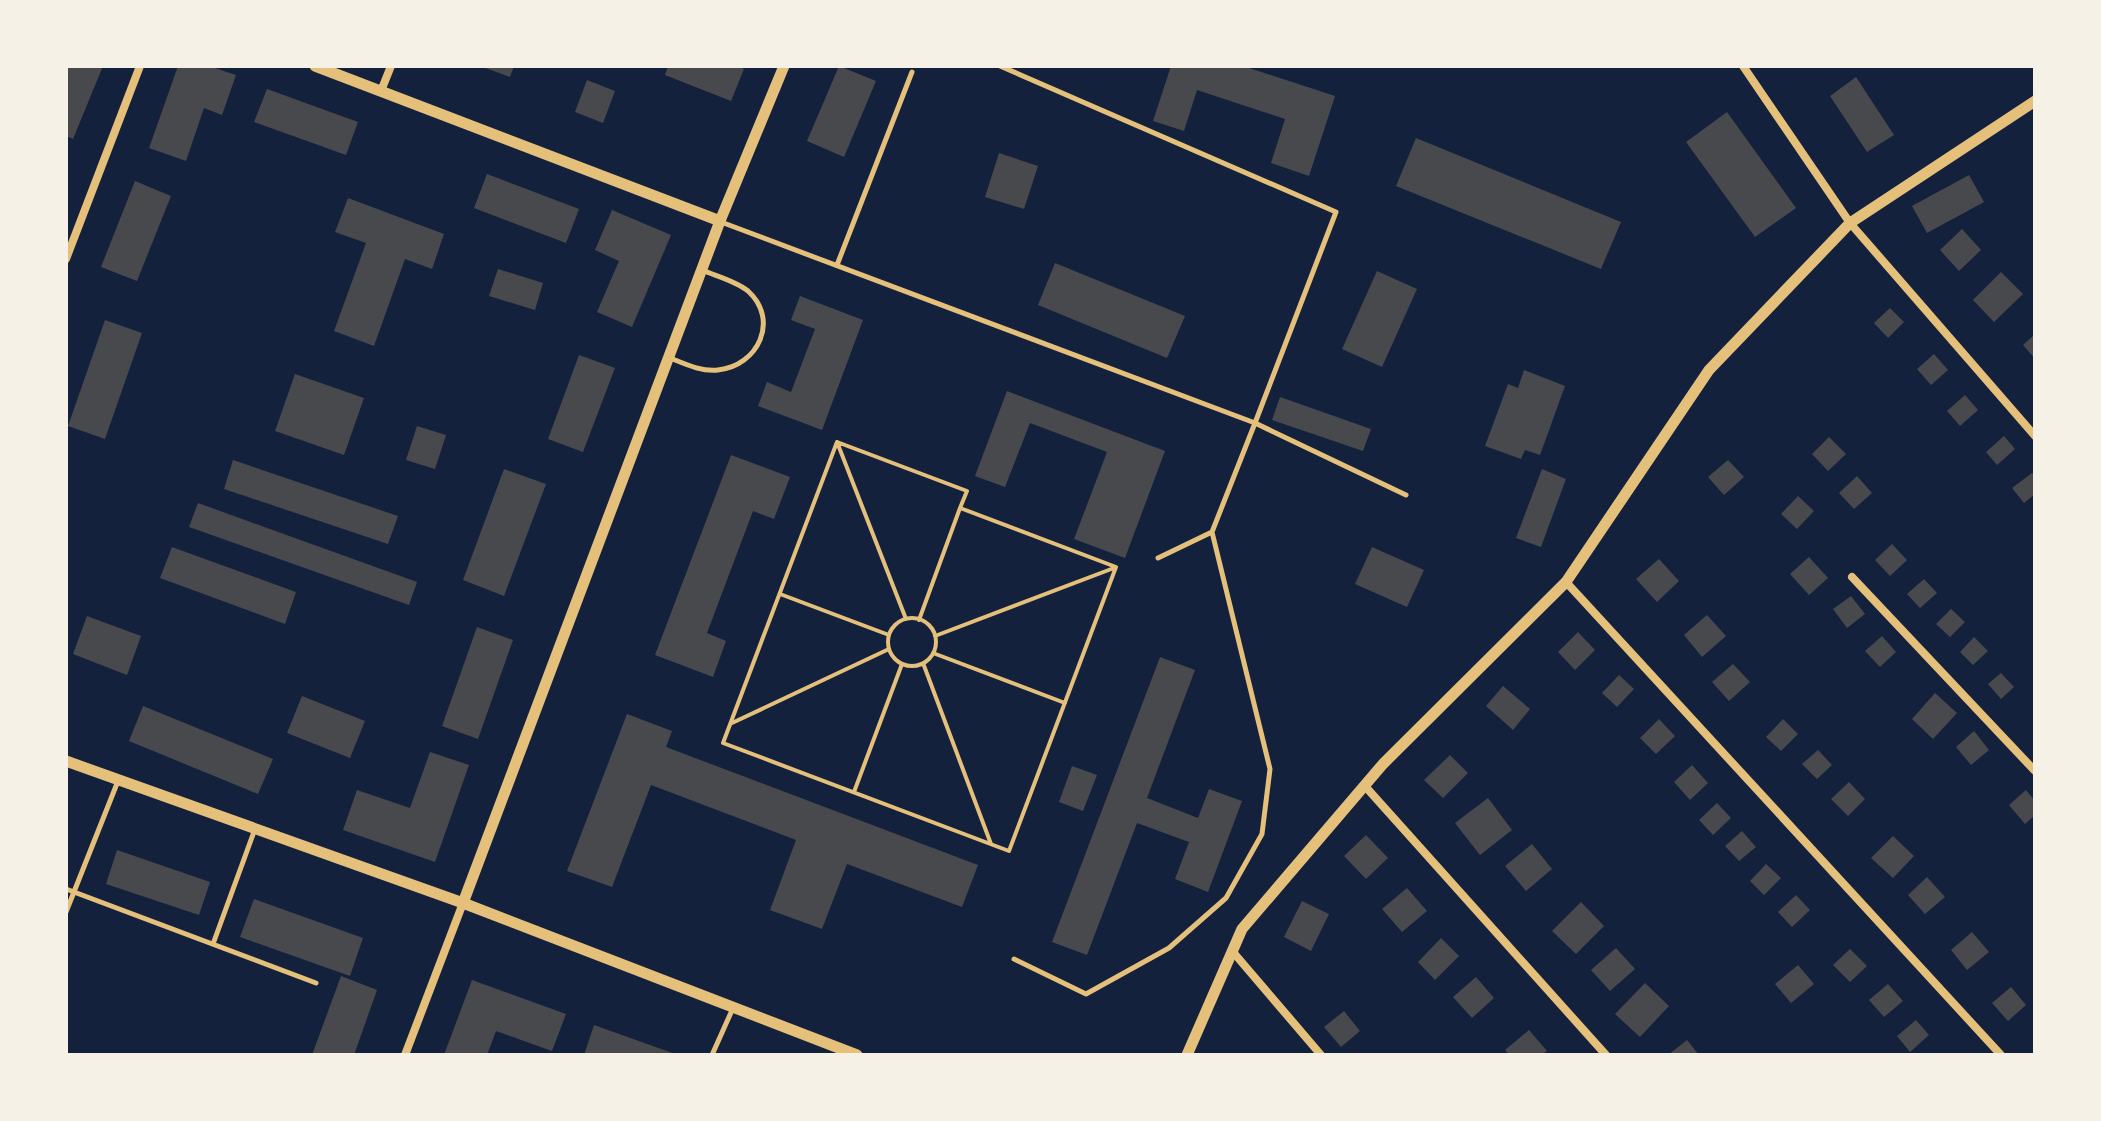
<svg xmlns="http://www.w3.org/2000/svg" width="2101" height="1121" font-family="'PT Sans',sans-serif">
<style>
.building{fill:#48494c}
.lines{fill:none;stroke-linecap:round;stroke-linejoin:round}
.path{stroke:#e5c07b;stroke-width:4}
.service{stroke:#e5c07b;stroke-width:5}
.minor{stroke:#e5c07b;stroke-width:8}
.tertiary{stroke:#e5c07b;stroke-width:11}
</style>
<rect width="100%" height="100%" fill="#14213d"/>
<!-- building -->
<path class="building" d="M66,66h37l-30,73 -7,-3z
M178,66h31l27,9 -14,40 -18,-7 -18,53 -37,-13z
M480,66h34l-4,11z
M668,66h70l6,3 -13,32 -66,-26z
M839,66l37,15 -32,76 -37,-16z
M1171,66h72l92,30 -26,80 -38,-13 14,-44 -88,-29 -13,41 -31,-10z
M1856,77l38,58 -27,17 -37,-56z
M587,80l28,11 -12,32 -28,-11z
M267,89l91,33 -12,33 -92,-33z
M1727,112l69,96 -41,29 -69,-95z
M1416,138l205,84 -20,47 -205,-83z
M999,153l39,13 -14,43 -39,-12z
M487,174l92,35 -13,34 -92,-35z
M1969,175l15,27 -57,31 -15,-27z
M135,181l36,15 -34,85 -36,-14z
M348,198l96,36 -12,35 -27,-10 -31,87 -40,-15 32,-88 -31,-11z
M612,210l59,25 -39,92 -35,-15 22,-51 -24,-11z
M1962,229l19,21 -22,21 -19,-21z
M1055,263l130,53 -18,42 -129,-53z
M498,269l45,14 -8,27 -46,-14z
M1377,271l40,18 -35,78 -40,-18z
M2001,272l22,22 -29,28 -21,-22z
M800,296l63,24 -41,110 -64,-24 9,-24 24,10 24,-63 -24,-9z
M1890,308l14,14 -16,16 -14,-15z
M105,320l37,13 -37,106 -37,-13z
M2035,334v25l-12,-14z
M1934,354l14,16 -17,15 -14,-16z
M579,355l36,13 -32,84 -35,-13z
M1524,370l41,16 -25,69 -15,-5 -4,9 -36,-13 23,-62 10,4z
M295,374l69,24 -20,57 -69,-24z
M1007,391l158,60 -40,107 -51,-19 33,-87 -77,-29 -25,64 -30,-11z
M1965,395l13,15 -18,16 -13,-15z
M1280,397l91,32 -8,22 -91,-31z
M417,426l29,9 -11,34 -29,-9z
M2004,436l11,13 -18,16 -11,-13z
M1829,437l17,17 -18,17 -16,-17z
M731,455l59,22 -16,42 -21,-8 -46,122 19,8 -13,36 -58,-22z
M233,460l165,56 -10,28 -164,-55z
M1728,460l16,17 -20,18 -16,-18z
M504,469l42,15 -42,112 -41,-16z
M1542,469l24,10 -25,68 -25,-9z
M2032,473l3,3v18l-11,9 -12,-15z
M1857,476l15,17 -18,16 -15,-16z
M1798,496l16,15 -17,18 -16,-15z
M198,503l219,79 -8,23 -220,-78z
M1892,544l15,16 -17,16 -15,-16z
M172,547l124,45 -11,32 -125,-46z
M1372,547l52,23 -17,37 -52,-23z
M1809,557l19,21 -19,17 -19,-21z
M1659,559l20,22 -22,21 -21,-23z
M1924,579l13,14 -17,15 -13,-14z
M1851,596l14,18 -18,14 -14,-19z
M1951,609l14,13 -15,15 -14,-13z
M1707,615l19,21 -24,21 -18,-22z
M87,616l54,20 -14,39 -54,-21z
M477,627l36,13 -35,99 -36,-13z
M1578,632l17,18 -20,20 -17,-18z
M1882,636l14,16 -16,15 -15,-16z
M1974,637l14,14 -15,14 -13,-13z
M1160,657l35,13 -48,128 51,20 11,-29 33,12 -34,91 -33,-13 14,-37 -52,-19 -50,132 -35,-13z
M1733,664l17,18 -21,19 -17,-19z
M2001,673l13,14 -13,12 -13,-15z
M1619,675l15,14 -17,18 -15,-14z
M1503,686l27,23 -17,21 -27,-24z
M1935,693l22,20 -24,26 -21,-20z
M302,696l63,25 -15,37 -63,-25z
M143,706l130,53 -15,35 -129,-53z
M627,714l45,17 -6,16 312,118 -16,42 -115,-43 -25,65 -52,-19 26,-70 -145,-55 -39,102 -45,-16z
M1659,719l16,17 -19,18 -16,-16z
M1783,719l15,15 -17,17 -15,-14z
M1974,731l15,19 -18,15 -15,-18z
M1818,750l14,15 -15,14 -15,-15z
M430,752l39,13 -34,97 -92,-32 14,-40 53,18z
M1450,755l18,18 -25,25 -19,-18z
M1692,765l16,18 -18,17 -16,-18z
M1072,766l25,9 -14,36 -24,-9z
M1849,782l16,17 -17,17 -17,-17z
M2026,790l9,11v14l-10,9 -16,-19z
M1488,798l24,32 -32,25 -25,-32z
M1717,803l14,15 -18,17 -14,-15z
M1742,831l14,16 -17,14 -14,-15z
M1366,835l22,23 -22,21 -22,-23z
M1893,836l21,20 -21,22 -22,-20z
M1532,844l20,25 -26,22 -21,-25z
M117,850l93,32 -11,33 -93,-31z
M1766,864l15,14 -17,17 -14,-14z
M1927,877l18,20 -20,17 -17,-19z
M1407,888l20,23 -25,21 -20,-23z
M1796,895l14,15 -18,17 -14,-15z
M254,899l109,39 -13,38 -110,-39z
M1302,901l27,13 -18,37 -27,-14z
M1581,902l23,24 -28,28 -24,-23z
M1972,932l17,20 -22,18 -16,-20z
M1441,938l18,18 -24,24 -17,-18z
M1616,948l19,21 -25,22 -19,-21z
M1850,949l17,17 -17,16 -17,-17z
M1798,965l16,19 -23,19 -16,-19z
M341,976l36,14 -23,65h-42z
M1476,977l18,21 -22,20 -19,-21z
M472,980l94,34 -14,37 -56,-20 -9,24h-43z
M1645,983l24,23 -29,31 -25,-23z
M1888,984l15,17 -19,16 -15,-17z
M2011,987l15,18 -18,16 -16,-18z
M1344,1011l16,20 -19,16 -17,-20z
M1916,1020l13,15 -19,17 -13,-16z
M594,1025l84,30h-94z
M1529,1030l18,21 -6,4h-32l-4,-5z
M1687,1040l12,15h-31z"/>
<g class="lines">
<!-- path -->
<path class="path" d="M837,442l130,49 -7,17 156,59 -107,284 -286,-108z
M837,442l69,177
M780,594l109,41
M888 642a24 24 0 1 1 48 0a24 24 0 1 1-48 0Z
M919,620l41,-112
M935,636l179,-68
M933,653l132,50
M923,663l68,181
M732,723l157,-74
M854,792l48,-128"/>
<!-- service -->
<path class="service" d="M721,222l534,201 81,-211 -336,-146
M837,265l75,-193
M670,358c15,6 32,14 48,12 40,-4 62,-50 30,-79 -12,-10 -32,-15 -46,-21
M1158,558l54,-26 43,-109 151,72
M66,889l250,94
M66,912l52,-131
M213,944l42,-115
M1014,959l72,35 83,-46 57,-50 36,-64 8,-65 -58,-237
M712,1055l21,-47"/>
<!-- minor -->
<path class="minor" d="M1743,66l107,157 185,213
M381,91l10,-25
M66,259l74,-193
M1852,577l183,194
M1566,582l435,473
M1364,785l242,270
M1233,952l88,103
M405,1055l58,-152"/>
<!-- tertiary -->
<path class="tertiary" d="M315,66l405,155
M66,761l397,142 394,152
M463,903l257,-682 64,-155
M1187,1055l55,-126 141,-165 183,-182 143,-212 141,-147 185,-122"/>
</g>
<!-- border -->
<rect width="2101" height="1121" fill="none" stroke="#f6f1e7" stroke-width="136"/>
</svg>
